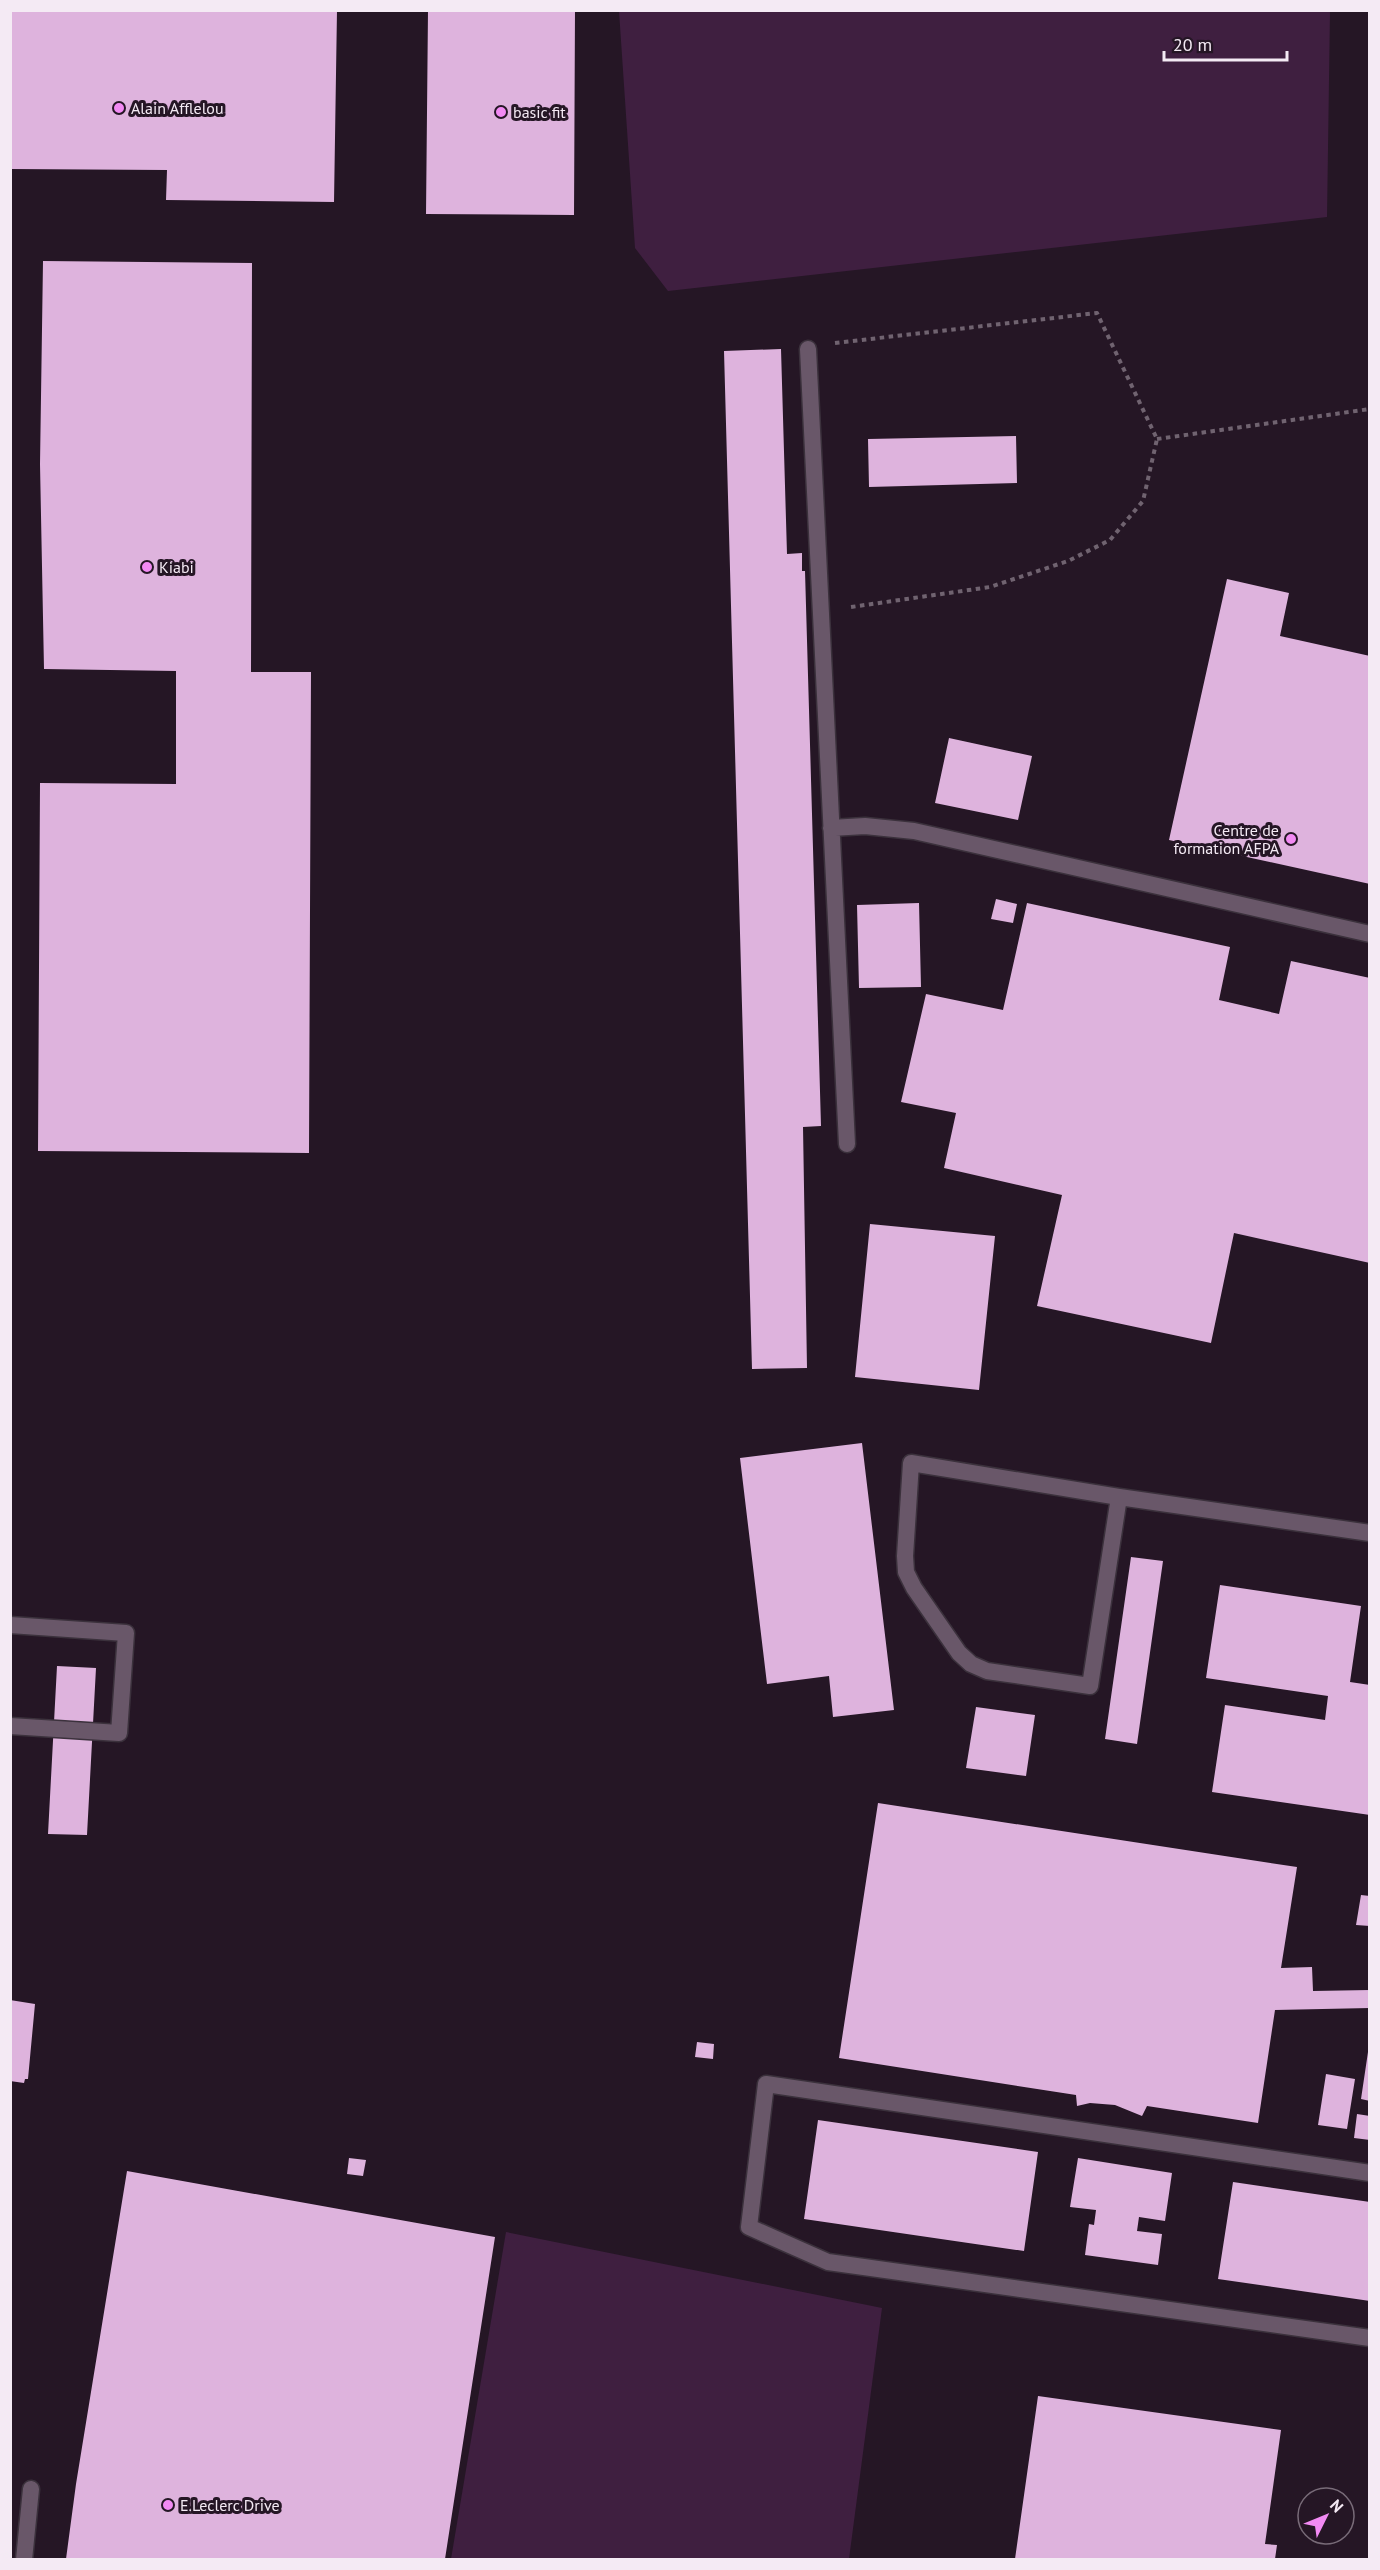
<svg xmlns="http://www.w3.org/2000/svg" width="1380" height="2570" font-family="'PT Sans',sans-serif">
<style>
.green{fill:#3f1f40}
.building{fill:#deb3dd}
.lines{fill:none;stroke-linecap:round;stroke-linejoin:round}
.service-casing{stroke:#3b313c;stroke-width:19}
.path{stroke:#706370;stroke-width:4;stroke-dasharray:4.5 4.5;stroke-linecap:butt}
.service{stroke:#695769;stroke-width:16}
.poi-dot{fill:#f28af3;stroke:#251625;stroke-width:2}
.labels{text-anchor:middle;stroke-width:6;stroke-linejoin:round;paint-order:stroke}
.poi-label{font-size:16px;fill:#f4eaf4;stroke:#251625;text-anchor:start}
</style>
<rect width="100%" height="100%" fill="#251625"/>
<!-- green -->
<path class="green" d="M619,11h711l-3,206 -659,74 -33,-43z
M506,2232l376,76 -33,251h-398z"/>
<!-- building -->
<path class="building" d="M10,10h327l-3,192 -168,-2 1,-30 -157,-1z
M428,10h147l-1,205 -148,-1z
M43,261l209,2 -1,409h60l-2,481 -271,-2 2,-368 136,1v-113l-132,-2 -4,-205z
M781,349l6,205 15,-1v18h3l16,555 -18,1 4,241 -55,1 -28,-1018z
M1016,436l1,47 -148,4 -1,-48z
M1227,579l62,14 -9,43 90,20v228l-201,-44z
M949,738l83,18 -14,64 -83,-17z
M996,899l21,5 -4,19 -22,-4z
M919,903l2,84 -62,1 -2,-83z
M1027,903l203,44 -11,53 60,14 12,-53 79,17v285l-136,-30 -23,110 -174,-37 25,-111 -118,-27 12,-55 -55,-11 25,-108 77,16z
M870,1224l125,12 -16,154 -124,-13z
M862,1443l32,267 -61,7 -4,-41 -62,8 -27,-226z
M1131,1557l32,4 -26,183 -32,-5z
M1220,1585l141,21 -11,76 20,3v130l-158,-23 13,-87 100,15 3,-24 -122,-18z
M57,1666l39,2 -9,167 -39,-1z
M976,1707l59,8 -9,61 -60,-8z
M878,1803l419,64 -16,101 31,-1 1,24 57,-1v18l-95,2 -17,113 -111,-17 -5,10 -27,-11 -25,-2 -13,3 -1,-11 -237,-37z
M1361,1895l9,1v30l-14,-1z
M10,2000l25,4 -7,75h-3l-1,4 -14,-2z
M697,2042l17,2 -1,15 -18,-2z
M1368,2052h2v49l-9,-2z
M1326,2074l29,5 -8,50 -29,-4z
M1357,2114l13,2v24l-16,-2z
M818,2120l220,32 -14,99 -220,-32z
M349,2158l17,2 -3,16 -16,-2z
M1078,2158l94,15 -7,48 -26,-4 -2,14 25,3 -4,31 -73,-10 4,-31 5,1 2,-15 -26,-3z
M127,2171l368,66 -50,322h-379l10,-75z
M1233,2182l137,20v99l-152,-22z
M1038,2396l243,34 -16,114 12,1 -2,14h-260z"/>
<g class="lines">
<!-- service casing -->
<g class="service-casing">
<path id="service" d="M808,349l39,795
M831,828l34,-2 49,5 456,103
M1119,1497l-29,189 -103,-15 -16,-7 -12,-11 -45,-65 -8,-16 -1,-16 6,-93 208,34 251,36
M10,1625l116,8 -7,100 -109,-7
M1370,2173l-604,-89 -17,143 79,35 542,76
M24,2560l7,-71"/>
</g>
<!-- path -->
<path class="path" d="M835,343l262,-30 60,126 -14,62 -33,39 -42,21 -78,26 -139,20
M1157,439l213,-30"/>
<!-- service -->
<use href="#service" class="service"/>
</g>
<!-- markers -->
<g class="poi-dot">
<circle cx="119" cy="108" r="6"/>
<circle cx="501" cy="112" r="6"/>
<circle cx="147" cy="567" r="6"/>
<circle cx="1291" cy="839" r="6"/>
<circle cx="168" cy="2505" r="6"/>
</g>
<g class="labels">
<!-- poi labels -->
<g class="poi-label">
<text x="131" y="114">Alain Afflelou</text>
<text x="513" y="118">basic fit</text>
<text x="159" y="573">Kiabi</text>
<text x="1279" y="836" text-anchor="end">Centre de<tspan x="1279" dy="18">formation AFPA</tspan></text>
<text x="180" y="2511">E.Leclerc Drive</text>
</g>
</g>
<!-- border -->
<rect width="1380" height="2570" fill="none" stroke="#f4eaf4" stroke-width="24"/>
<!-- north arrow -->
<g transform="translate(1326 2516) rotate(47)"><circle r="28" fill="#251625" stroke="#786b78" stroke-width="1.5"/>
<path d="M0-4.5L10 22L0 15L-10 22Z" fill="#f28af3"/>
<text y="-9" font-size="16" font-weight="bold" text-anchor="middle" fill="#f4eaf4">N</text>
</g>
<!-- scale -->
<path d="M1164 51v9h123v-9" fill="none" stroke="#f4eaf4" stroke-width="3"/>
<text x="1173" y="51" font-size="18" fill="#f4eaf4" stroke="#251625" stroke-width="4.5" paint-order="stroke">20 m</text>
</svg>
